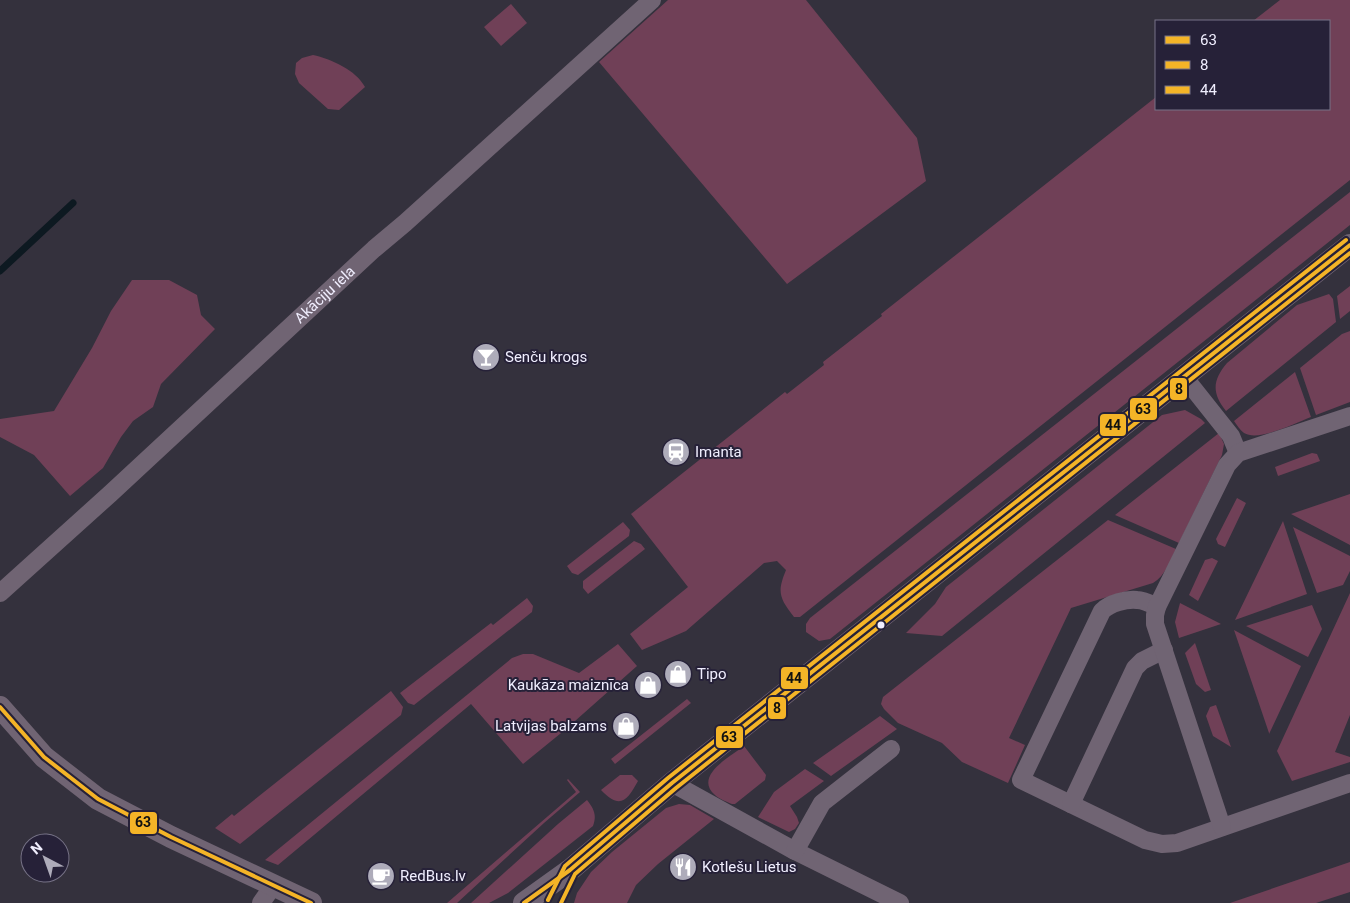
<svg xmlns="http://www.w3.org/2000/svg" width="1350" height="903" font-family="Roboto,sans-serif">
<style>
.green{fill:#704057}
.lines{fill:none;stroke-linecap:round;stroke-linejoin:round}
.stream{stroke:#0d1921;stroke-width:7}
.minor{stroke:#706473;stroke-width:18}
.tertiary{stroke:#706473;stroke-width:22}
.bus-1-casing{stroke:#262138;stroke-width:8}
.bus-2-casing{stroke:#262138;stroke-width:8}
.bus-3-casing{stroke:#262138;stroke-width:8}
.bus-1{stroke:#f4b427;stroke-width:4}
.bus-2{stroke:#f4b427;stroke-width:4}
.bus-3{stroke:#f4b427;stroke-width:4}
.bus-dot{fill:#f0eefe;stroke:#262138;stroke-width:2}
.labels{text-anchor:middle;stroke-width:4;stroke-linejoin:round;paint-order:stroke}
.street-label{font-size:15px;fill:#f0eefe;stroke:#262138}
.poi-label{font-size:15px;fill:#f0eefe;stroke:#262138;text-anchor:start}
.line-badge{stroke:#262138;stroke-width:2}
.pale-badge-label{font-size:14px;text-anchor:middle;font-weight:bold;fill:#111}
</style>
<rect width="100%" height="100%" fill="#34313d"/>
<!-- green -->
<path class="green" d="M668,0h138l111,138 9,43 -139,103 -188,-222z
M1280,0h70v180l-550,437h-6c-15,-19 -17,-25 -8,-47l-9,-9 -13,2 -78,68 -44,19 -12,-16 58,-47 -57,-73 154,-122 2,2 37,-29 -1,-3 59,-46 -1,-2 275,-217v12h173v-88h-76z
M511,4l16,19 -26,23 -17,-19z
M313,55c18,4 43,15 52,32l-26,23 -11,-1 -29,-26 -4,-9 1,-11 6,-5z
M1350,192v33l-520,414 -11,2 -13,-9v-8l4,-6z
M132,280h37l28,15 4,20 14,14 -54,55 -8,23 -20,14 -12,16 -18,31 -33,28 -36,-41 -34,-18v-18l54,-8 38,-63 19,-37z
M1350,286v25l-10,8 -3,-23z
M1329,294l4,5 3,23 -110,89c-14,-18 -14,-30 1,-48l70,-58z
M1350,331v71l-34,13 -16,-47 42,-34z
M1295,372l16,45c-16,6 -52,25 -67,16 -4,-3 -7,-8 -10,-12z
M1185,410l16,9 4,4 -263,213 -36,-3 29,-29 11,-17 216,-172z
M1219,433l5,11 -2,11 -43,88 -64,-28z
M1312,453l5,1 3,7 -42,15 -3,-9z
M1350,494v51l-59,-31z
M1237,498l9,5 -21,44 -7,-3 -2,-5z
M1108,520l68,29c-6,12 -11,27 -23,34l-82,25 -62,130 16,7 -17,38 -46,-21 -20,-19 -44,-20 -14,-14 -3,-5 2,-7z
M1283,521l24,73 -72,26z
M623,522l7,8 -1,6 -51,39 -6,-2 -5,-7z
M1293,527l57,29v15l-7,14 -26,8z
M634,541l7,3 4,5 -57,45 -5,-6v-7z
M1212,558l6,3 -20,40 -9,-6 16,-35z
M1350,593v122l-15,37 15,5v5l-58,19 -15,-30z
M527,598l6,8 -1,6 -118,93 -6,-2 -8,-10 91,-70 2,2z
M1180,603l41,21 -42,14 -4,-16z
M1312,605l10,24 -14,28 -62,-31z
M1234,630l67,36 -32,68v-1z
M1195,643l16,47 -6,2 -9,-8 -11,-31z
M618,644l19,22 -71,63 -43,35 -52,-60 -193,161 -13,-5 247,-202 11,-4h10l46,19z
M391,691l12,16 -2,8 -161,129 -25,-16 17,-14 2,2z
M687,699l4,4 -76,61 -4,-5z
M1216,705l15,42 -18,-11 -7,-20 4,-9z
M880,716l17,13 -66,47 -18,-13z
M744,746l22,29 -1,5 -30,24h-3c-5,-2 -13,-5 -17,-9 -22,-19 16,-39 29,-49z
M805,769l19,12 -34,25 7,11 2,6 -4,6 -6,3 -31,-15 16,-25z
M620,775h12l6,6c-11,20 -18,29 -37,9z
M568,779l12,13 -36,31 -87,80h-10l129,-111 -9,-12z
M587,800c7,9 10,15 6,26l-85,67 -19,10h-18l87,-79z
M679,804l11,1 24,14 -56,45 -22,21 -9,18h-53l3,-10 14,-21 21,-20 54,-44z
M1350,862v30l-34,11h-86z"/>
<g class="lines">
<!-- stream -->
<path class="stream" d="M0,271l73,-68"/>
<!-- minor -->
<g class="minor">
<path d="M1185,378l46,58 7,17"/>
<path id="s1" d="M0,593l110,-99 264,-245 31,-26 247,-223"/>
<path d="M1157,607c-6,-3 -13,-7 -20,-7 -11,-1 -27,3 -35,11l-81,169 124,60 17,4 15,-1 173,-60"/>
<path d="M672,783l123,68 105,52"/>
<path d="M1071,804l64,-136 7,-7 22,-11"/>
<path d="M1222,827l-67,-203v-9l2,-8 70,-142 11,-12 112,-37"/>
<path d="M795,851l27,-48 69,-54"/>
<path d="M261,903l12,-17"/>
</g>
<!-- tertiary -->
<path class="tertiary" d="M0,707l44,50 54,42 73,38 140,66
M524,903l46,-33 102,-87 678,-538"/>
<!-- bus-1 casing -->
<g class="bus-1-casing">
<path id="bus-1" d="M0,707l44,50 54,42 73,38 140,66
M524,903l46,-33 102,-87 678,-538"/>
</g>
<!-- bus-2 casing -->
<g class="bus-2-casing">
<path id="bus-2" d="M561,903l14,-29 101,-86 674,-535"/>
</g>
<!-- bus-3 casing -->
<g class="bus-3-casing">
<path id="bus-3" d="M548,900l17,-34 103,-88 678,-538"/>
</g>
<!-- bus-1 -->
<use href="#bus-1" class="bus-1"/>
<!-- bus-2 -->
<use href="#bus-2" class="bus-2"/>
<!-- bus-3 -->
<use href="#bus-3" class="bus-3"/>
</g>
<!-- icons -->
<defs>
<g id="bar-disc" transform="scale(1.4375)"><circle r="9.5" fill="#aeacba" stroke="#262138"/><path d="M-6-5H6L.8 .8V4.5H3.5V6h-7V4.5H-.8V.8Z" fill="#fff"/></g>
<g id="station-disc" transform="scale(1.4375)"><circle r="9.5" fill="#aeacba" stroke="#262138"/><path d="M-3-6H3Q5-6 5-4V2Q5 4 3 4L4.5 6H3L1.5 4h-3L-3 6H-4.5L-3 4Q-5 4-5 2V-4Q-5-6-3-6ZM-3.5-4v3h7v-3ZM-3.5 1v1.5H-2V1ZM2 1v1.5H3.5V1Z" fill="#fff"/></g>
<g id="shop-disc" transform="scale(1.4375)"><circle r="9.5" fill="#aeacba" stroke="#262138"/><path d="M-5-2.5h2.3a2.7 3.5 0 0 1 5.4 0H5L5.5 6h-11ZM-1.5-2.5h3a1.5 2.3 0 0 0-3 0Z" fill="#fff"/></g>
<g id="restaurant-disc" transform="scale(1.4375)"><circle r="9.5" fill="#aeacba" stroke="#262138"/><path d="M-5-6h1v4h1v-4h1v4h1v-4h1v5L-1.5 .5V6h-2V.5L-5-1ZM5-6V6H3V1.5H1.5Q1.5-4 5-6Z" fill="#fff"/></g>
<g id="cafe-disc" transform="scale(1.4375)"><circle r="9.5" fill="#aeacba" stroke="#262138"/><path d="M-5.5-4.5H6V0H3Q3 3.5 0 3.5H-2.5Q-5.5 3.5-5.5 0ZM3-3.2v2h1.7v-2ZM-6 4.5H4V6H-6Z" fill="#fff"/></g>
</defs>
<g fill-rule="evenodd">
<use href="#bar-disc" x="486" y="357"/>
<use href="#station-disc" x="676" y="452"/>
<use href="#shop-disc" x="678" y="674"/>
<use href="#shop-disc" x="648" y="685"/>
<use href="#shop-disc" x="626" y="726"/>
<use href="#restaurant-disc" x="683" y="867"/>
<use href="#cafe-disc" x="381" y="876"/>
</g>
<!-- markers -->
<circle class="bus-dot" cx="881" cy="625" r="4.5"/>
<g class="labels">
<!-- street labels -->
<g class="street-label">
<text dy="5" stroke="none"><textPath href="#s1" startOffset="441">Akāciju iela</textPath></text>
</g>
<!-- poi labels -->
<g class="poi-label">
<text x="505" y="362">Senču krogs</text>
<text x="695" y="457">Imanta</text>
<text x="697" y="679">Tipo</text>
<text x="629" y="690" text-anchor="end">Kaukāza maiznīca</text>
<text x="607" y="731" text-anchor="end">Latvijas balzams</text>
<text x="702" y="872">Kotlešu Lietus</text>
<text x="400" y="881">RedBus.lv</text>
</g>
</g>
<g class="line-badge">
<rect x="1169" y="377" width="19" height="24" rx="5" fill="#f4b427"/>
<rect x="1129" y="397" width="29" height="24" rx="5" fill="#f4b427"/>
<rect x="1099" y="413" width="28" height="24" rx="5" fill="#f4b427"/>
<rect x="780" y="666" width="29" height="24" rx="5" fill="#f4b427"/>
<rect x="767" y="696" width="20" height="24" rx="5" fill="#f4b427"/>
<rect x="715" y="725" width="29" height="24" rx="5" fill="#f4b427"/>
<rect x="129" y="811" width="29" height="24" rx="5" fill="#f4b427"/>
</g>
<g class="pale-badge-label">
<text x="1179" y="394">8</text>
<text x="1143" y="414">63</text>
<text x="1113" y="430">44</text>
<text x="794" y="683">44</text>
<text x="777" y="713">8</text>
<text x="729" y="742">63</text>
<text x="143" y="827">63</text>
</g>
<!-- legend -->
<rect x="1155" y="20" width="175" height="90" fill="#262138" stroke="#777387"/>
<rect x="1165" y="36" width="25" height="8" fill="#f4b427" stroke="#777387"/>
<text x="1200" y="45" font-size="15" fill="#f0eefe">63</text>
<rect x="1165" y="61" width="25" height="8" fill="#f4b427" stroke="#777387"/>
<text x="1200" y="70" font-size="15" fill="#f0eefe">8</text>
<rect x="1165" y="86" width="25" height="8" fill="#f4b427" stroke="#777387"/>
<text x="1200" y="95" font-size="15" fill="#f0eefe">44</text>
<!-- north arrow -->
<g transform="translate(45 858) rotate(319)"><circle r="24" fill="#262138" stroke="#777387"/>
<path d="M0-4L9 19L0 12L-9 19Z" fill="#aeacba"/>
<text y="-8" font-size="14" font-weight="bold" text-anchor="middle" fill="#f0eefe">N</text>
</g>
</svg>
